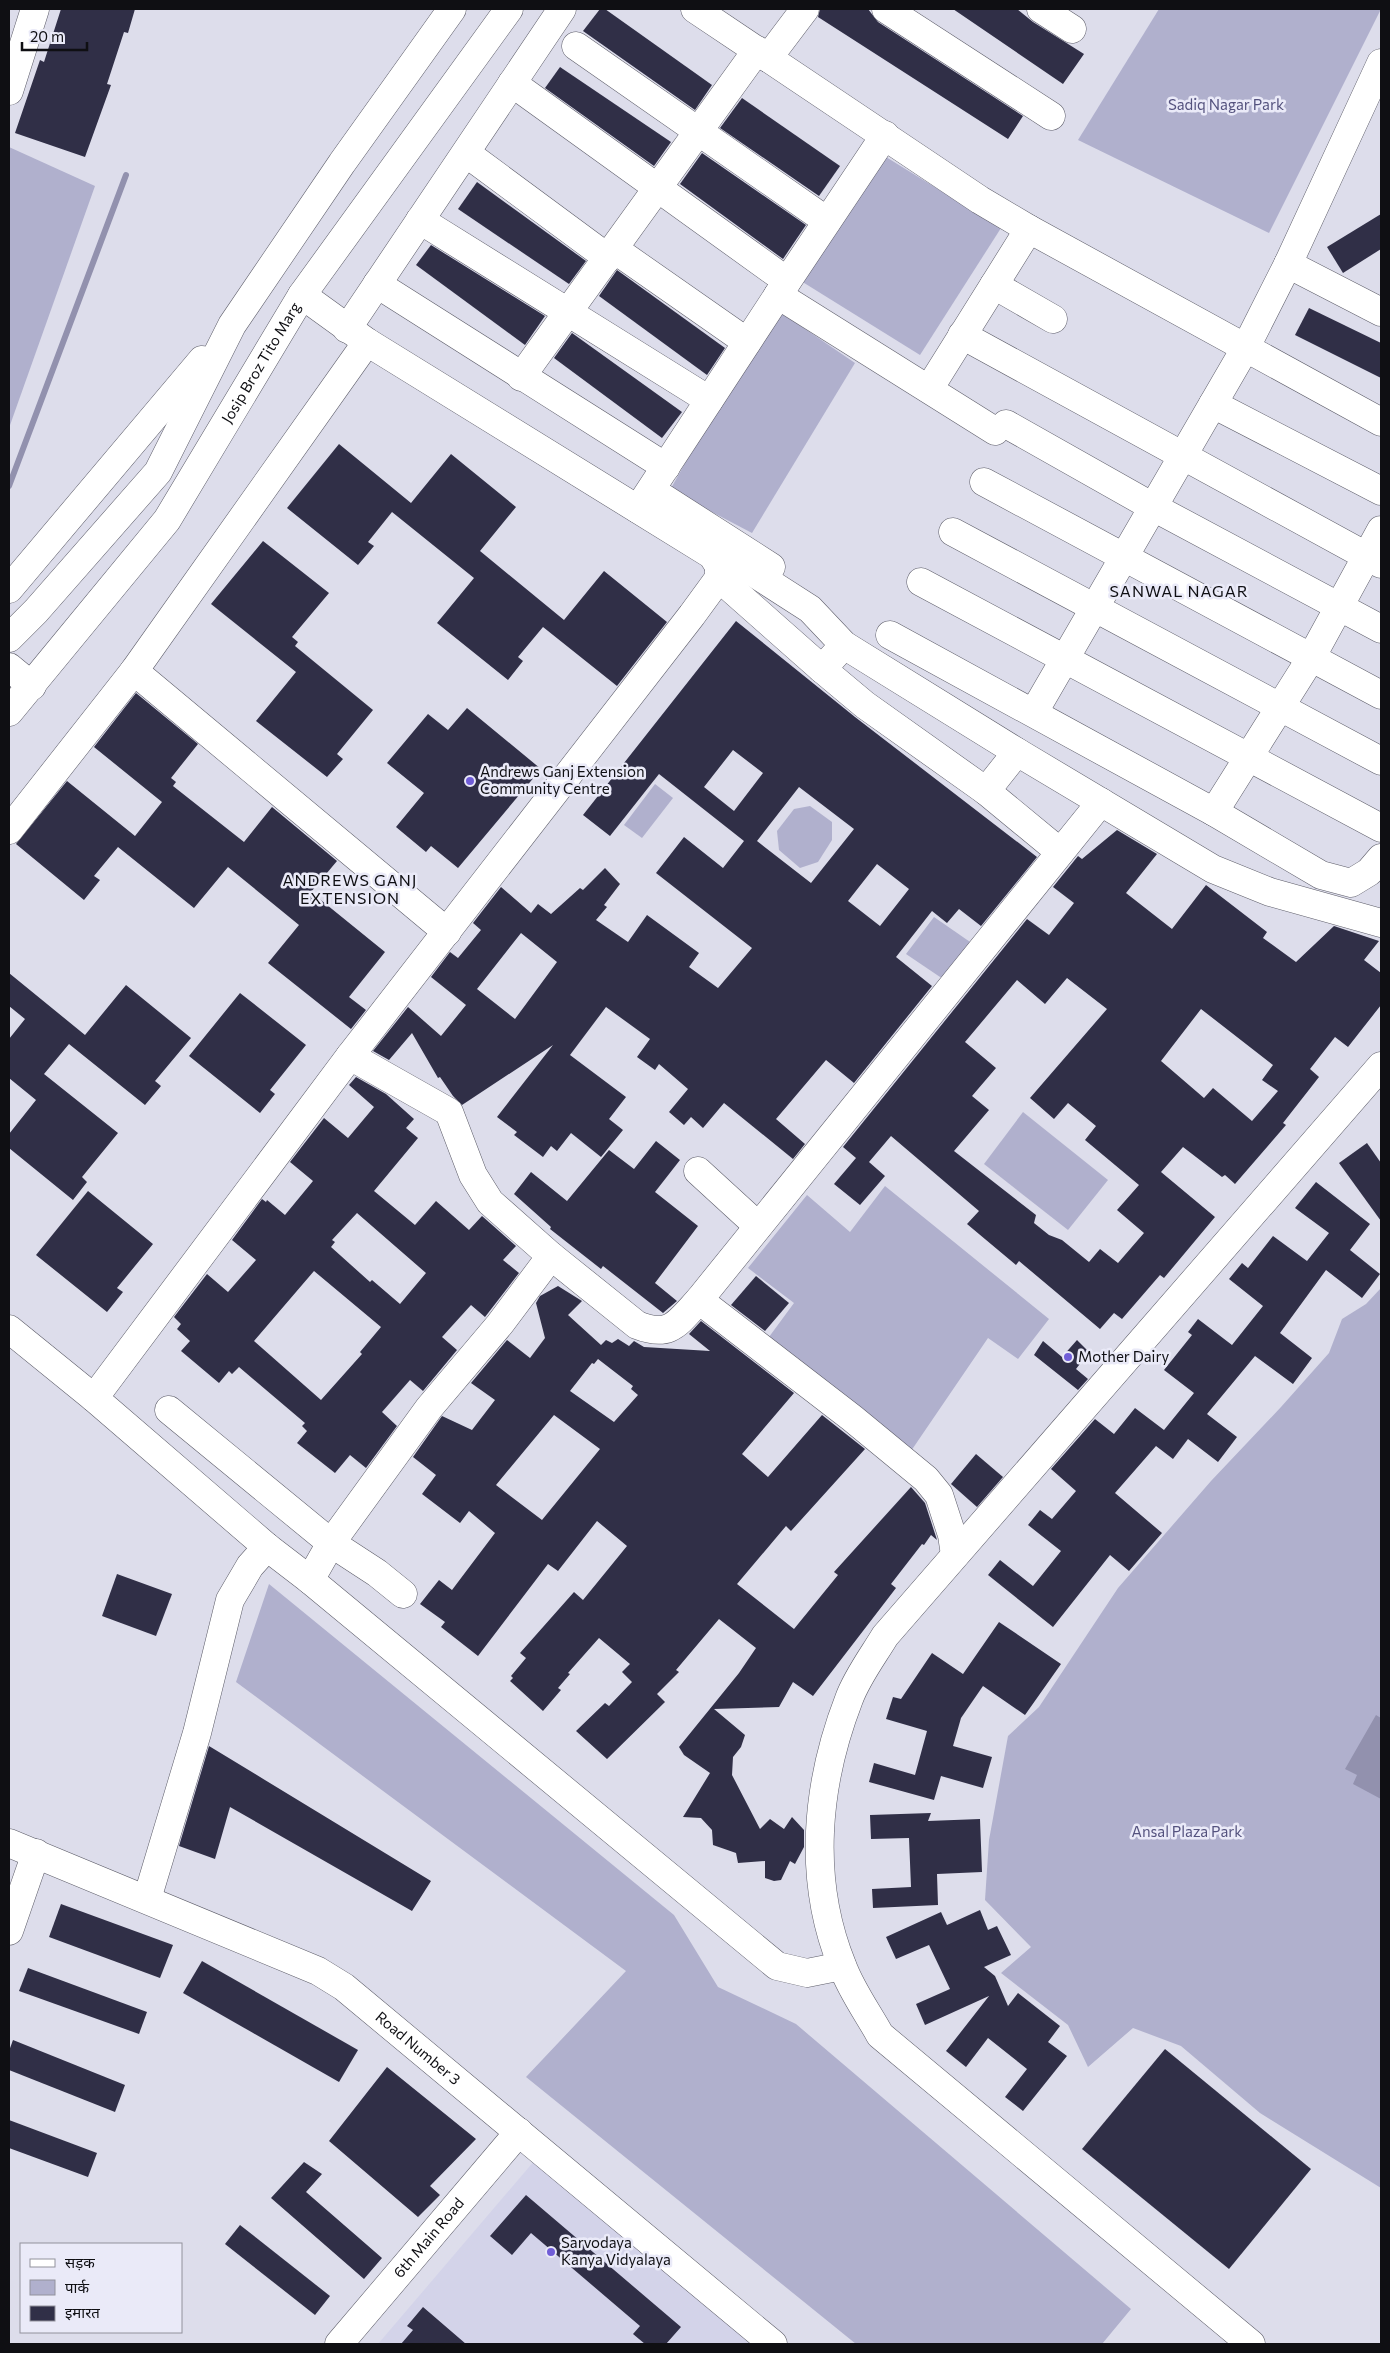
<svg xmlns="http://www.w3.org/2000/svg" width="1390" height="2353" viewBox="0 0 1390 2353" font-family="Commissioner,'Noto Sans Devanagari',sans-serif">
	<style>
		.built { fill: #d3d3e9 }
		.green { fill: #b0b0cd }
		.water { fill: #9291ae }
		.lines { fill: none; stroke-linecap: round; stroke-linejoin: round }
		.stream { stroke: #9291ae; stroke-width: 6 }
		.building { fill: #302f47; fill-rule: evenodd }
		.minor-casing { stroke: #5d5d69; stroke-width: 29 }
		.major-casing { stroke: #5d5d69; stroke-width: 29 }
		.minor { stroke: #fff; stroke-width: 28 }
		.major { stroke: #fff; stroke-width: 28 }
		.poi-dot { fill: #705dd7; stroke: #eaeaf8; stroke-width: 2 }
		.labels { text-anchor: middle; stroke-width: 5; stroke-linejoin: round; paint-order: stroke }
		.park-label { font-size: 15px; fill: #54527e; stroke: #eaeaf8 }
		.street-label { font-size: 15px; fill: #0f0f13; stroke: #eaeaf8 }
		.poi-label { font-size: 15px; fill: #0f0f13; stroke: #eaeaf8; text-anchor: start }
		.neighbourhood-label { font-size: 16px; letter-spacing: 1px; fill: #0f0f13; stroke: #eaeaf8 }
	</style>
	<rect width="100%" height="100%" fill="#ddddeb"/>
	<polygon class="built" points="535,2160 754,2344 378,2344"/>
	<g class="green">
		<polygon points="1159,9 1381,9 1269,233 1078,140"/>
		<polygon points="9,147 95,186 9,428"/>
		<polygon points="886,157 1001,228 920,355 801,281"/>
		<polygon points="773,307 855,363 752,533 670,490"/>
		<polygon points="655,784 673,798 642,838 624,825"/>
		<polygon points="810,806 832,822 832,840 818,862 800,868 779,850 777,831 794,809"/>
		<polygon points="934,917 973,944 943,979 906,954"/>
		<polygon points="1023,1112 1108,1180 1068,1230 984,1164"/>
		<polygon points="885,1186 1049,1319 1018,1359 988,1338 911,1451 769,1337 794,1303 748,1268 807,1195 850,1232"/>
		<polygon points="1381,1288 1381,2188 1260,2113 1181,2046 1133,2028 1088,2067 1068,2025 1001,1973 1031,1947 985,1900 989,1840 1008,1736 1039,1707 1118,1588 1211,1481 1281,1407 1329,1353 1342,1319 1366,1304"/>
		<polygon points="269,1584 674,1915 718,1987 796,2024 1131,2309 1102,2344 856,2344 526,2077 626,1971 236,1682"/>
	</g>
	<polygon class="water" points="1376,1715 1381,1718 1381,1799 1353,1784 1357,1775 1345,1769"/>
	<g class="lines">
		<polyline class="stream" points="9,486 126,175"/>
	</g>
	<g class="building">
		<polygon points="61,9 135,9 128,33 124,32 107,84 111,85 85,157 15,133 40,60 44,62"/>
		<polygon points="600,9 605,9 712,85 695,110 583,31"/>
		<polygon points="820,9 868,9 878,22 1023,116 1008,139 818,17"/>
		<polygon points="953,9 1017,9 1033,22 1084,54 1063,84"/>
		<polygon points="560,67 671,142 654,166 545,88"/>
		<polygon points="742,98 840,166 819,196 720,128"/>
		<polygon points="702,153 806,225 783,259 680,184"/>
		<polygon points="477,182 586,261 569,284 458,209"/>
		<polygon points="1381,214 1381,249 1343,273 1327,247"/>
		<polygon points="431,245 545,316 525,345 416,265"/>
		<polygon points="617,270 725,348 707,375 599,296"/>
		<polygon points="1309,308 1381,343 1381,378 1295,335"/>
		<polygon points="572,333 682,412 662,438 554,358"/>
		<polygon points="339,444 411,503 451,454 516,507 480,551 564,620 604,571 667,622 617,686 543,627 518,657 523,661 508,680 437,623 474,578 392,512 368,542 374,546 358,565 287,508"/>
		<polygon points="263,541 329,593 292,637 298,642 295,646 373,710 337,754 343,759 327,777 256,721 296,672 211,604"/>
		<path d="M736 621 855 717 1037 857 981 926 959 909 947 923 932 911 896 957 932 986 854 1083 826 1060 776 1119 805 1144 793 1159 724 1103 703 1128 691 1117 684 1125 669 1112 688 1089 659 1064 655 1070 637 1057 650 1039 606 1007 570 1055 626 1097 609 1119 623 1130 601 1157 571 1133 557 1151 551 1146 543 1157 514 1135 517 1132 497 1117 553 1045 462 1105 453 1096 440 1077 438 1078 412 1033 389 1060 373 1051 408 1007 441 1036 466 1005 431 977 450 952 458 958 481 930 473 923 501 887 531 913 538 904 551 914 580 888 583 890 605 868 620 884 604 905 607 907 596 920 628 942 647 915 699 953 689 967 718 988 752 948 656 873 684 837 723 868 744 841 659 774 610 836 583 815ZM733 750 763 773 734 811 704 787ZM799 787 854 829 811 883 757 841ZM877 864 909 889 880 926 848 901ZM521 933 557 962 515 1019 477 989Z"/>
		<polygon points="136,693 198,744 171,778 176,782 173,786 244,842 272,807 337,861 311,892 385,952 349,997 366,1010 351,1029 268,963 299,925 228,867 194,908 118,847 94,876 100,880 84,900 16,844 67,781 135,836 162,802 94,747"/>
		<polygon points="467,708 541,769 458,868 431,846 426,852 396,827 424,793 387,763 428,714 448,730"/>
		<path d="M1117 830 1157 854 1126 893 1172 929 1206 885 1267 932 1263 938 1296 962 1334 926 1379 941 1364 960 1381 973V1005L1348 1047 1335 1037 1310 1069 1319 1077 1283 1123 1286 1125 1235 1184 1225 1175 1222 1177 1183 1147 1161 1172 1215 1217 1164 1278 1160 1275 1122 1319 1114 1313 1100 1329 1019 1261 1016 1265 967 1224 979 1211 891 1136 869 1162 885 1176 860 1205 834 1184 856 1158 843 1147 1027 919 1049 935 1074 903 1053 887 1078 856 1082 859ZM1067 978 1107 1009 1030 1098 1054 1119 1068 1103 1096 1126 1085 1140 1139 1185 1117 1210 1144 1233 1118 1263 1100 1249 1089 1262 1062 1240 1049 1235 1034 1223 1036 1215 954 1151 989 1110 972 1096 996 1068 965 1042 1017 980 1045 1004ZM1201 1009 1273 1065 1262 1080 1278 1091 1252 1121 1213 1088 1204 1098 1161 1061Z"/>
		<polygon points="9,973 85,1035 126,985 191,1038 155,1081 161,1086 145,1105 69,1044 44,1074 118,1133 82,1177 87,1182 73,1200 9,1148 9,1134 36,1100 9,1078 9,1039 25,1019 9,1006"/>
		<polygon points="240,993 306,1045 270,1090 275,1094 260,1113 189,1056"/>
		<path d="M356 1077 386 1094 414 1119 406 1128 418 1138 374 1191 415 1225 436 1201 469 1230 482 1216 516 1246 503 1260 519 1273 485 1317 471 1305 442 1337 457 1350 423 1391 410 1380 382 1412 397 1426 366 1468 350 1455 335 1473 297 1443 307 1431 302 1426 305 1423 239 1367 232 1374 229 1371 219 1383 181 1351 190 1341 177 1329 181 1324 174 1317 207 1274 228 1292 256 1260 232 1240 262 1199 266 1202 267 1200 285 1215 313 1181 290 1162 324 1118 348 1138 374 1107 349 1085ZM357 1213 426 1273 400 1304 372 1280 370 1282 331 1247 335 1242 332 1240ZM314 1271 381 1327 360 1352 362 1354 321 1400 254 1341Z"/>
		<polygon points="656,1141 680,1160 655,1192 698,1226 655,1283 677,1301 663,1313 603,1266 601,1269 550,1229 551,1227 514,1194 531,1172 567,1201 609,1150 634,1169"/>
		<polygon points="1367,1143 1381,1163 1381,1221 1339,1163"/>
		<polygon points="1316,1182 1370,1224 1350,1250 1380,1274 1362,1298 1326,1270 1280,1333 1312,1358 1293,1384 1255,1356 1207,1414 1237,1437 1218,1462 1188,1439 1173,1459 1156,1446 1115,1493 1162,1533 1129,1571 1110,1555 1053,1627 988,1575 1000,1560 1033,1586 1061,1551 1028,1525 1040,1510 1052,1519 1076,1491 1051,1469 1095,1419 1114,1434 1135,1408 1164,1430 1194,1393 1164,1370 1192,1335 1188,1332 1198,1319 1232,1345 1263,1306 1229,1279 1242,1263 1248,1268 1273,1236 1307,1261 1329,1233 1295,1208"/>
		<polygon points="88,1191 153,1244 117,1288 123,1292 107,1312 36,1255"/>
		<polygon points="756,1276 789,1303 765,1331 731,1305"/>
		<path d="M558 1286 582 1301 568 1315 601 1345 606 1340 612 1343 618 1339 629 1346 634 1341 644 1347 710 1351 689 1334 701 1321 794 1393 742 1454 768 1477 822 1415 865 1449 791 1531 786 1526 737 1584 794 1629 838 1575 834 1572 911 1487 925 1503 937 1540 931 1535 924 1545 922 1544 891 1584 896 1588 813 1696 793 1682 779 1707 714 1709 745 1735 741 1747 733 1757 732 1775 760 1829 770 1819 784 1829 792 1817 804 1830V1847L795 1864 790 1861 781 1880 774 1881 765 1878V1861L738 1863 736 1853 713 1845 712 1830 701 1818 683 1817 710 1773 684 1755 679 1747 739 1673 756 1648 719 1619 676 1670 679 1672 657 1694 665 1702 607 1759 576 1731 605 1703 609 1706 632 1682 622 1672 630 1664 599 1638 568 1673 570 1674 558 1688 561 1690 543 1711 510 1681 513 1678 511 1676 526 1658 520 1653 574 1592 583 1600 627 1546 597 1521 558 1571 548 1564 478 1656 441 1627 445 1622 420 1604 439 1580 452 1590 495 1533 469 1511 460 1523 422 1494 436 1475 413 1457 442 1416 472 1430 495 1400 471 1383 507 1340 530 1358 545 1338 536 1303 540 1296ZM598 1359 633 1386 631 1389 638 1395 614 1422 570 1391 592 1363 594 1364ZM554 1415 600 1449 542 1520 496 1485Z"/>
		<polygon points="1077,1340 1089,1352 1076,1369 1088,1379 1078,1390 1034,1355 1043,1341 1062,1357"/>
		<polygon points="976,1454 1003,1477 977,1507 951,1484"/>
		<polygon points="117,1574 172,1594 156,1636 102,1616"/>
		<polygon points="999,1622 1061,1664 1025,1715 983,1686 961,1718 953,1746 992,1757 983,1788 941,1776 934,1800 869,1782 874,1763 915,1775 927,1731 886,1719 893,1697 901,1699 932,1653 963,1674"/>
		<polygon points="209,1746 431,1881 412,1911 230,1807 215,1859 179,1846"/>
		<polygon points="931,1813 928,1821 980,1819 982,1872 937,1874 938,1905 873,1908 872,1889 911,1887 909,1838 871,1839 870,1815"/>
		<polygon points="61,1904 173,1945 160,1978 49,1937"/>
		<polygon points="980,1910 988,1930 997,1926 1011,1955 984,1967 995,1976 1008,2006 1018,1993 1060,2026 1048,2042 1067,2056 1023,2111 1005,2097 1027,2069 988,2038 966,2067 946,2051 989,1996 925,2025 916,2004 950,1989 929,1945 896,1959 886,1937 941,1912 947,1925"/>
		<polygon points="202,1961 358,2050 339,2082 183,1993"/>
		<polygon points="28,1968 147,2012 139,2034 19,1991"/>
		<polygon points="13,2040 125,2085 115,2112 9,2070 9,2051"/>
		<polygon points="1165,2049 1311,2169 1229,2269 1082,2149"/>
		<polygon points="387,2067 476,2139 430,2186 440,2195 418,2217 329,2141"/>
		<polygon points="9,2120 97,2153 88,2177 9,2148"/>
		<polygon points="304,2162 322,2174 306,2192 382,2258 364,2279 271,2198"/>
		<polygon points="526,2195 681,2327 666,2344 645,2344 633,2334 640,2326 531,2233 512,2255 490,2236"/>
		<polygon points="240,2225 330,2296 315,2315 225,2244"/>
		<polygon points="423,2307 466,2344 401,2344 413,2330 407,2326"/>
	</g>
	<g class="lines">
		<g class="minor-casing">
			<g id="minor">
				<polyline points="695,9 980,200 1029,229 1381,422"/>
				<polyline points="886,9 1051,116"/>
				<polyline points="1041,9 1072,29"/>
				<polyline points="576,46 827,221"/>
				<polyline points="768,58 805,9"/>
				<polyline points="512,83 787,281"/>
				<polyline points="9,91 35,9"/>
				<polyline points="466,153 608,258"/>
				<polyline points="420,220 709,400"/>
				<polyline points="614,249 747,342"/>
				<polyline points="1288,264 1381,312"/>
				<polyline points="377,284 666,467"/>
				<polyline points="994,285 1053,319"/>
				<polyline points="302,295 367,342 712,555 719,566"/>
				<polyline points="778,295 995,431"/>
				<polyline points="347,329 562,9"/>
				<polyline points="962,335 1381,564"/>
				<polyline points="521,377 757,50"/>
				<polyline points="929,389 1029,229"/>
				<polyline points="1213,404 1381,491"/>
				<polyline points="1006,424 1153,507 1381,629"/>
				<polyline points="984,482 1381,695"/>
				<polyline points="651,490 771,567"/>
				<polyline points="638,509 778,295 885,135"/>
				<polyline points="953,532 1381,761"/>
				<polyline points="719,578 822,669"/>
				<polyline points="921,582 1381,828"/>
				<polyline points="890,635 1214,812 1321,875 1351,883 1369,872 1381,858"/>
				<polyline points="844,645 822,669 865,705 986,791 1017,752"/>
				<polyline points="134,671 447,932"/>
				<polyline points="1034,712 1246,347 1288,264 1381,63"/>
				<polyline points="986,791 1060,852"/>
				<polyline points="1214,812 1311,658 1381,530"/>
				<polyline points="9,830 134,671 367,342"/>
				<path d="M350 1056 449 1112 473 1175 490 1202 551 1256 637 1325C670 1338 677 1324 699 1300L1101 802"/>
				<polyline points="698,1171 758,1226"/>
				<polyline points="699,1300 852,1418 926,1479 939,1495 952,1535 955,1555"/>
				<polyline points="9,1329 94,1398"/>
				<polyline points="169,1410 331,1543 310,1580"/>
				<polyline points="403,1594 377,1573 331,1543 429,1408 500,1324 551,1256"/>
				<path id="s1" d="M9 1843 318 1971 344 1987 773 2344"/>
				<polyline points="147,1899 197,1733 230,1600 250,1566 267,1547"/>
				<polyline points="9,1931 36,1853"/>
				<polyline points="842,1966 807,1973 777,1966 310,1580 267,1547 94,1398 350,1056 692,615 719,578 719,566 742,567 754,573 810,609 844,645 1017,752 1213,869 1270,892 1381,923"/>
				<path id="s2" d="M339 2344 519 2132"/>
				<path d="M1251 2344 880 2035C868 2013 851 1990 842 1965 807 1879 816 1784 849 1699 857 1677 873 1656 885 1636L1381 1066"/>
			</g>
		</g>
		<g class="major-casing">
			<g id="major">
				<polyline points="9,589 202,360"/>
				<polyline points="9,638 36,611 158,472 232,325 342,163 452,9"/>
				<polyline points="9,667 32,686"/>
				<path id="s3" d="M9 712 167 520 302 295 509 9"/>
			</g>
		</g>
		<use href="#minor" class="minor"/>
		<use href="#major" class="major"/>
	</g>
	<g class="poi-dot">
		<circle cx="470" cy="781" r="5"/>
		<circle cx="1068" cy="1357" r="5"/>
		<circle cx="551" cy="2252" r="5"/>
	</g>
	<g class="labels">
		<g class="park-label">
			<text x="1226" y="110">Sadiq Nagar Park</text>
			<text x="1187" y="1837">Ansal Plaza Park</text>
		</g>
		<g class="street-label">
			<text dy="5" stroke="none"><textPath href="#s3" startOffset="432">Josip Broz Tito Marg</textPath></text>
			<text dy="5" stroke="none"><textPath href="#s1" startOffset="461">Road Number 3</textPath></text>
			<text dy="5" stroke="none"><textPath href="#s2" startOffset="139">6th Main Road</textPath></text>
		</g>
		<g class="poi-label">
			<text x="480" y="777">Andrews Ganj Extension<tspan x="480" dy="17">Community Centre</tspan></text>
			<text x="1078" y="1362">Mother Dairy</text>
			<text x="561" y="2248">Sarvodaya<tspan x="561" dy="17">Kanya Vidyalaya</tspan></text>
		</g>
		<g class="neighbourhood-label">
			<text x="1179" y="597">SANWAL NAGAR</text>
			<text x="350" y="886">ANDREWS GANJ<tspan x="350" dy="18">EXTENSION</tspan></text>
		</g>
	</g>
	<rect width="1390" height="2353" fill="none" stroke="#0f0f13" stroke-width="20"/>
	<rect x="20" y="2243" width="162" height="90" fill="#eaeaf8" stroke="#92929c"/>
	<rect x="30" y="2259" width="25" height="8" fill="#ffffff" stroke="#92929c"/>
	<text x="65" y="2268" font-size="15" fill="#0f0f13">सड़क</text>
	<rect x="30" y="2280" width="25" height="15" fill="#b0b0cd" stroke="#92929c"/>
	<text x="65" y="2293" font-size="15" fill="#0f0f13">पार्क</text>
	<rect x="30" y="2306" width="25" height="15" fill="#302f47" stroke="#92929c"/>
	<text x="65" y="2318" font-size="15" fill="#0f0f13">इमारत</text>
	<path d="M22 42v8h65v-8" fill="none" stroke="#0f0f13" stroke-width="2.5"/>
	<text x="30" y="42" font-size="15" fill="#0f0f13" stroke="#eaeaf8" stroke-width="4" paint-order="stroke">20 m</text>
</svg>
